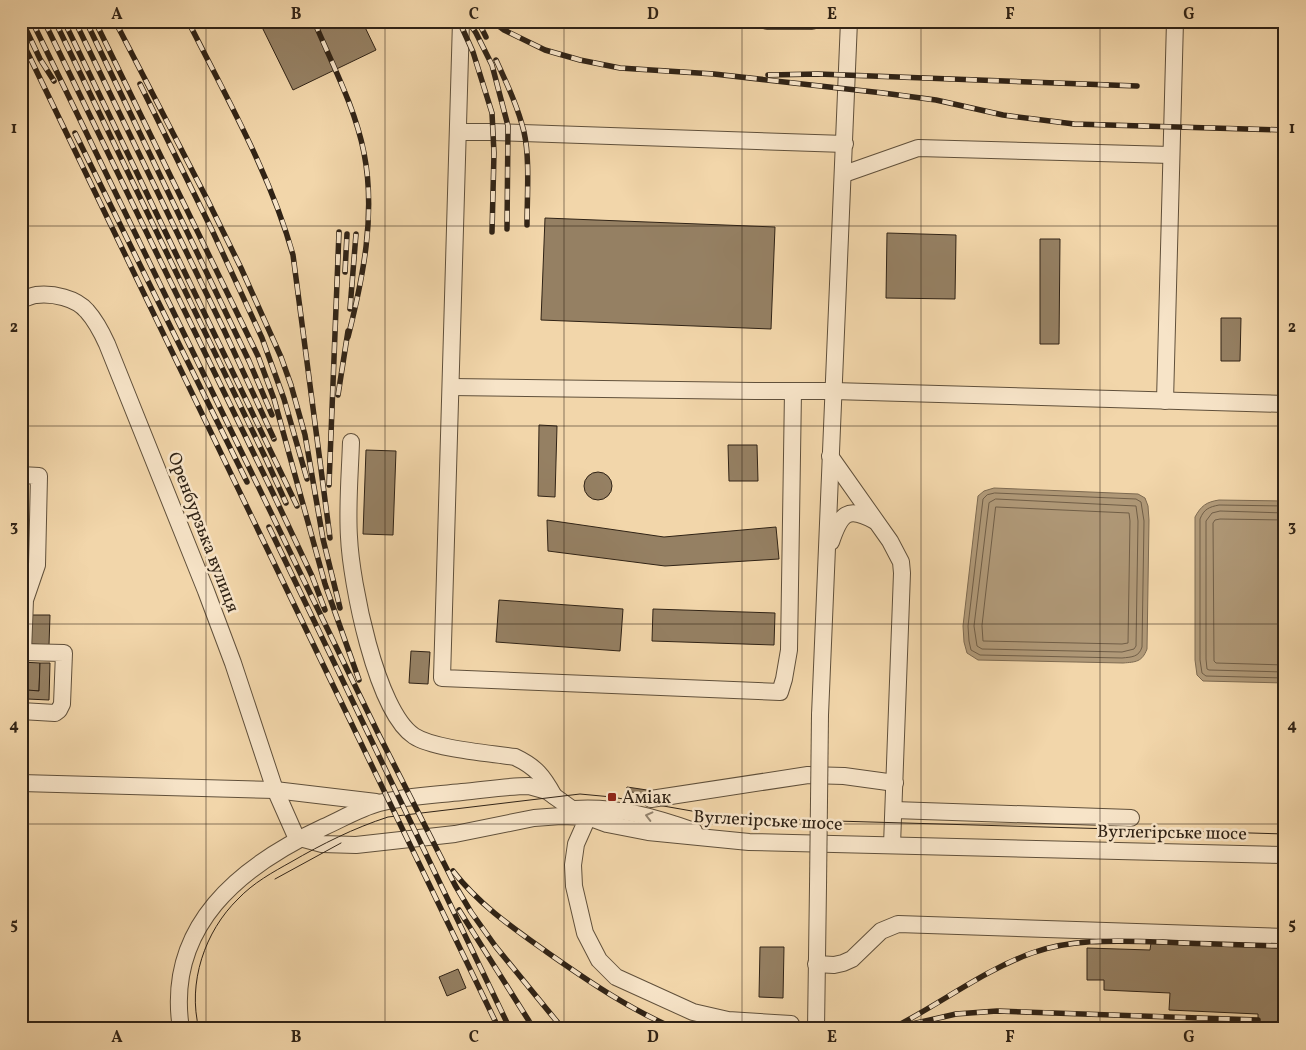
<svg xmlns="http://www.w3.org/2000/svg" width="1306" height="1050" viewBox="0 0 1306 1050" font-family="Vollkorn,serif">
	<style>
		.water { fill: #b09978; stroke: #7d6a51 }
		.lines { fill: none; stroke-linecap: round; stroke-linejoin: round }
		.shore { stroke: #705e47; stroke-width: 1 }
		.building { fill: #958063; stroke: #302316 }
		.minor-casing { stroke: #60503b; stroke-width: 18 }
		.minor { stroke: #f7e4c8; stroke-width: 16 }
		.tram { stroke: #302316; stroke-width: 1 }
		.rail-casing { stroke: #302316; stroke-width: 5.5 }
		.rail { stroke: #f7e4c8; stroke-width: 4; stroke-dasharray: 11; stroke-linecap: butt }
		.minor-bridge-casing { stroke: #60503b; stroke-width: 18; stroke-linecap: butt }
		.minor-bridge { stroke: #f7e4c8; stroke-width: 16 }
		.oneway { stroke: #94846f }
		.grid { fill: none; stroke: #302316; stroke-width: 1; stroke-opacity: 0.55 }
		.poi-dot { fill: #8f2418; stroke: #f7e4c8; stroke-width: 2 }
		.labels { text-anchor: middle; stroke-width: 5; stroke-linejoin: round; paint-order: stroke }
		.street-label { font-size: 18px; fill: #302316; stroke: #f7e4c8 }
		.poi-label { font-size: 18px; fill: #302316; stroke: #f7e4c8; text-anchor: start }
		.neatline { fill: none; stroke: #302316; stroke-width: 2 }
		.grid-label { font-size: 16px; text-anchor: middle; font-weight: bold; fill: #302316 }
	</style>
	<rect width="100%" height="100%" fill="#f2d6aa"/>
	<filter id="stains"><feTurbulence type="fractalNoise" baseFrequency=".004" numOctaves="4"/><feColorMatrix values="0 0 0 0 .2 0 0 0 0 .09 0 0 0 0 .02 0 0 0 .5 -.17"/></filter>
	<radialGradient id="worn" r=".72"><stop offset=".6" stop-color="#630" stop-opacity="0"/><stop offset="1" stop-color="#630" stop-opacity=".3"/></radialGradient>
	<g class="water">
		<path d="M994 488 1138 494 1145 498 1148 506 1149 520 1147 649C1142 662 1136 662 1123 663L978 660 967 653 964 642 963 626 978 496 984 491Z"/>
		<path d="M1219 500 1285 501V683L1203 681 1197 675 1195 660V517C1201 506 1206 502 1219 500Z"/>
	</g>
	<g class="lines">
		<g class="shore">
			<path d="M995 493 1136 499 1141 502 1144 521 1142 647C1139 657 1132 657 1122 658L980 655 971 650 969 641 968 626 983 499 987 495Z"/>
			<polygon points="996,499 1136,506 1138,521 1136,646 1134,649 1122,652 982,649 977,646 974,626 989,503"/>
			<path d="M1285 506 1219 505C1209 507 1204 509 1200 519V660L1202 673 1206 676 1285 678"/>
			<polygon points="996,507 1129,513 1130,521 1128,643 1122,644 983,641 982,626"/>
			<polyline points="1285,513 1220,511 1212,513 1206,521 1206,659 1207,669 1209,670 1285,672"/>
			<polyline points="1285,520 1220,519 1215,520 1213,523 1214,661 1216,663 1285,665"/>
		</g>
	</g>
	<g class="building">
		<polygon points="259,21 362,21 376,50 293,90"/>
		<polygon points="545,218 775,227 771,329 541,320"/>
		<polygon points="887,233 956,235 955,299 886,298"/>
		<polygon points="1040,239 1060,239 1059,344 1040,344"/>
		<polygon points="1221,318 1241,318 1240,361 1221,361"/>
		<polygon points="539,425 557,426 555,497 538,496"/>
		<polygon points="728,445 757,445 758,481 729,481"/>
		<polygon points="366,450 396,451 393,535 363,534"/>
		<circle cx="598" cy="486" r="14"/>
		<polygon points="547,520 664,537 776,527 779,559 665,566 548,551"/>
		<polygon points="499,600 623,609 620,651 496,642"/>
		<polygon points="653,609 775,613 774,645 652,641"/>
		<polygon points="30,615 50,615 49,645 30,644"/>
		<polygon points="411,651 430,652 428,684 409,683"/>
		<polygon points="21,662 40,663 39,691 21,690"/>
		<polygon points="40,663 50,663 49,700 27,699 28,690 39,691"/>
		<polygon points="627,787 647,790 647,795 626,791"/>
		<polygon points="1151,943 1285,948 1285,1023 1258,1022 1258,1014 1169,1010 1170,993 1104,990 1104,980 1087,980 1087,948 1150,950"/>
		<polygon points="760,947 784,947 783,998 759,997"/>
		<polygon points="458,969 466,988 447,996 439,977"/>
	</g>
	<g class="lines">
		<g class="minor-casing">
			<g id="minor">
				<polyline points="461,21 442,678 780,692 784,679 789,650 793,391"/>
				<polyline points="767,21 812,21"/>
				<polyline points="458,132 492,132 845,144"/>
				<polyline points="844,174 918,148 1171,155"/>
				<path d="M21 300C26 298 31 296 36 295 53 293 76 298 87 311 96 321 102 333 107 344L206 591 233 663 274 787 297 839"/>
				<polyline points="451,387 755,391 833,391 1285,404"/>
				<polyline points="1165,401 1175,21"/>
				<path d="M351 442C350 473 347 506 349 537 351 582 376 711 414 736 434 749 489 753 515 757 536 767 543 776 554 796"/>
				<polyline points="830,456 890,541 901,562 902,573 892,845"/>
				<polyline points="21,475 39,476 37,565 25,600 23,652"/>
				<path d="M831 542C841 513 847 506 875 521"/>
				<polyline points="21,652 64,653 62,704 59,710 55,713 21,711"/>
				<polyline points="820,715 849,21"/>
				<polyline points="21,783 275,790 376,802"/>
				<polyline points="651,799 808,775 844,776 895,783"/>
				<path d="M574 809C616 806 654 817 694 831"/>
				<polyline points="894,810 1131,818"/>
				<polyline points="300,838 322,844 356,845 455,834 534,818 561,816 588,817 576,844 573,865 574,886 585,933 599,960 616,977 693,1012 728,1020 791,1024"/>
				<polyline points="816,964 834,965 843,963 852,959 881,931 898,924 1285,937"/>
				<path d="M181 1029C165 926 240 866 324 827 342 819 360 808 379 803 406 796 434 795 462 792 484 790 507 786 529 786L547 791 572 809 588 817 607 824 648 832 749 842 1285 855"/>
				<polyline points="816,1029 818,886"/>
			</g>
		</g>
		<use href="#minor" class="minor"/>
		<g class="tram">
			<polyline points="275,879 341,843"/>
			<path d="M199 1029C187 983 205 931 238 899 253 883 273 872 291 862 322 844 354 828 388 817L580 794 612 797 709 814 767 819 1285 834"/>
		</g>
		<g class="rail-casing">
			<g id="rail">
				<polyline points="22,21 40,59 54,81"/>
				<polyline points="32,21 379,735 455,885 471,912 496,947 563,1029"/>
				<polyline points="44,21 271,489 312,576 325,610"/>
				<polyline points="55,21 266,459 286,503"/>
				<polyline points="64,21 297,506"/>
				<polyline points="75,21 224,330 274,439"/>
				<polyline points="86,21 249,361 272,415"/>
				<polyline points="95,21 258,356 274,399 325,584 359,680"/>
				<polyline points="115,21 208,201 241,268 281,357 291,385 305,435 323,539 340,608"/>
				<path d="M188 21C226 97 270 173 293 255L330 538"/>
				<path d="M314 21C332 64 355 107 364 153 376 214 363 278 348 337"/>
				<polyline points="459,21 473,52 492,113 494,153 492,232"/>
				<polyline points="468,21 476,33 492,65 508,126 507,229"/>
				<polyline points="478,21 486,37"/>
				<polyline points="492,21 504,30 545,50 580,60 620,68 714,74 883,93 936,100 1003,115 1074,124 1285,130"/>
				<polyline points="21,39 499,1029"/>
				<path d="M496 60C507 84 518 107 524 132 530 158 527 197 527 225"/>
				<polyline points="768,75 818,74 1137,86"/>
				<polyline points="140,84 212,230 262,338 284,399 307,479"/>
				<polyline points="75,133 247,482"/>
				<polyline points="345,272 347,234"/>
				<polyline points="350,309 356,234"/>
				<polyline points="338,395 348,331"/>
				<polyline points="329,485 339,232"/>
				<polyline points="269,527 510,1029"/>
				<path d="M453 871C480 906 516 930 551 955 591 983 631 1010 676 1029"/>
				<polyline points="459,910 534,1029"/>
				<polyline points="912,1024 956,1014 997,1011 1258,1020"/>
				<path d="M891 1029C939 1005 982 971 1032 953 1074 938 1119 941 1163 942 1204 944 1244 945 1285 946"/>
			</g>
		</g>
		<use href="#rail" class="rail"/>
		<g class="minor-bridge-casing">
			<polyline id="minor-bridge" points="818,886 820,715"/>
		</g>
		<use href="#minor-bridge" class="minor-bridge"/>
	</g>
	<defs><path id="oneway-chevron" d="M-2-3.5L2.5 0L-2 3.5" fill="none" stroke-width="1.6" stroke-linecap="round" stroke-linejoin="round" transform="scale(1.25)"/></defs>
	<use class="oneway" href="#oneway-chevron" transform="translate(649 816) rotate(-166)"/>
	<path class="grid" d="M206 21V1029M385 21V1029M564 21V1029M742 21V1029M921 21V1029M1100 21V1029M21 226H1285M21 426H1285M21 624H1285M21 824H1285"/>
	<rect class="poi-dot" x="607" y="792" width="10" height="10" rx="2.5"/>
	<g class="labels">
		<g class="street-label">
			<text transform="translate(204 532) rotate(69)" y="6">Оренбурзька вулиця</text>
			<text transform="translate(768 820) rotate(3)" y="6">Вуглегірське шосе</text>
			<text transform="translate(1172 832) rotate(1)" y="6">Вуглегірське шосе</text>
		</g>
		<g class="poi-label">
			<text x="622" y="803">Аміак</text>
		</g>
	</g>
	<rect width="1306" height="1050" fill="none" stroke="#f2d6aa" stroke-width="55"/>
	<rect x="28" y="28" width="1250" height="994" class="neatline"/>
	<g class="grid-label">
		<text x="117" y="19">A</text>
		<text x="296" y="19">B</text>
		<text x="474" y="19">C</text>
		<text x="653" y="19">D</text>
		<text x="832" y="19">E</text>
		<text x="1010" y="19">F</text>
		<text x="1189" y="19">G</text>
		<text x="14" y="133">1</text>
		<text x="1292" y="133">1</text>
		<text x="14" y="332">2</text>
		<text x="1292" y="332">2</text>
		<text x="14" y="531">3</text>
		<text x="1292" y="531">3</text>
		<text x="14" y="730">4</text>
		<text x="1292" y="730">4</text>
		<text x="14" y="929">5</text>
		<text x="1292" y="929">5</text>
		<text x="117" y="1042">A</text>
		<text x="296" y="1042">B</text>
		<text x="474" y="1042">C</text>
		<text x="653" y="1042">D</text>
		<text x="832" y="1042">E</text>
		<text x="1010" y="1042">F</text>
		<text x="1189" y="1042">G</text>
	</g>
	<rect width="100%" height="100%" filter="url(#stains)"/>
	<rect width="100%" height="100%" fill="url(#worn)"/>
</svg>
